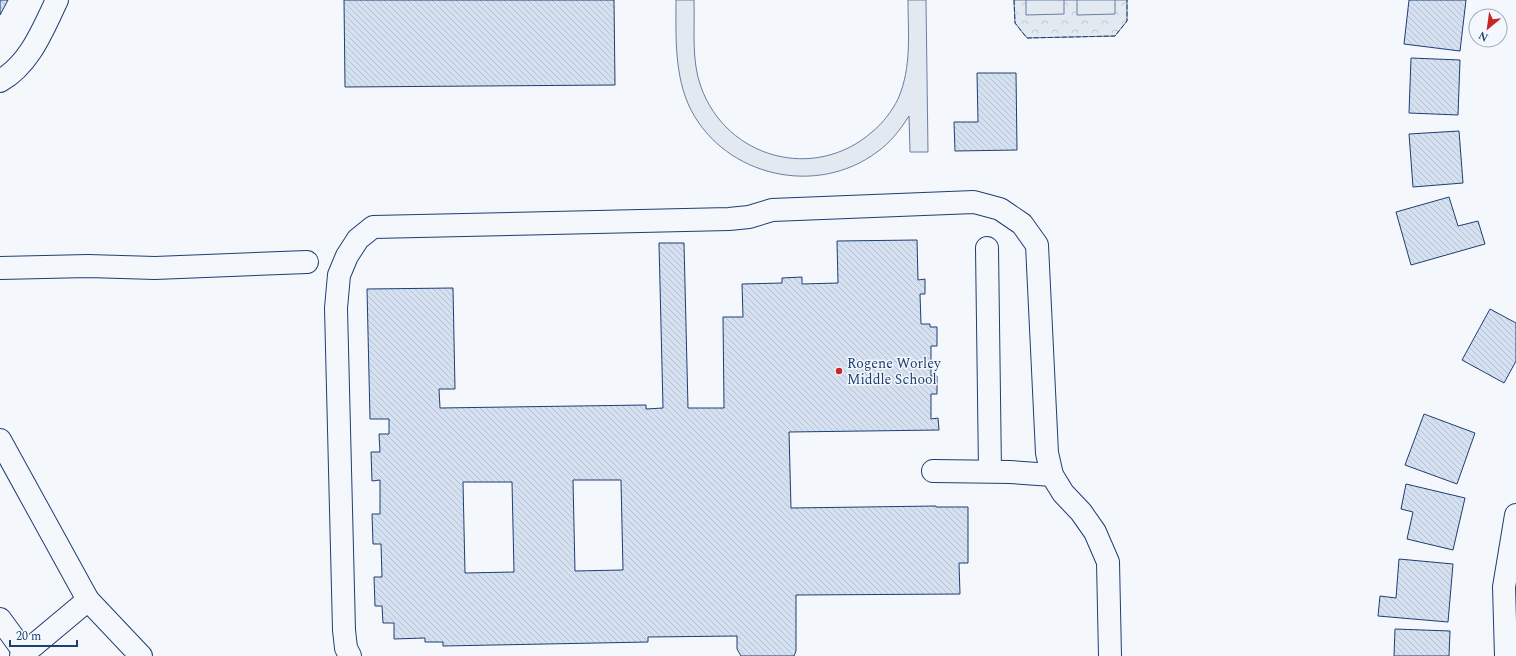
<svg xmlns="http://www.w3.org/2000/svg" width="1516" height="656" viewBox="0 0 1516 656" font-family="Spectral,serif">
	<style>
		.park { fill: url(#park-crowns); stroke: #687fa3 }
		.pitch { fill: #e3e9f0; stroke: #687fa3 }
		.building { fill: url(#building-back-hatch); stroke: #1d3f73; fill-rule: evenodd }
		.lines { fill: none; stroke-linecap: round; stroke-linejoin: round }
		.minor-casing { stroke: #1d3f73; stroke-width: 24 }
		.minor { stroke: #f4f7fb; stroke-width: 22 }
		.fence { stroke: #1d3f73; stroke-width: 1; stroke-dasharray: 5 2; stroke-linecap: butt }
		.poi-dot { fill: #c62828; stroke: #f4f7fb; stroke-width: 1.5 }
		.labels { text-anchor: middle; stroke-width: 3; stroke-linejoin: round; paint-order: stroke }
		.poi-label { font-size: 14px; fill: #1d3f73; stroke: #f4f7fb; text-anchor: start }
	</style>
	<defs>
		<pattern id="park-crowns" width="20" height="18" patternUnits="userSpaceOnUse"><rect width="20" height="18" fill="#e3e9f0"/><path d="M2 6a3 3 0 1 1 6 0M12 15a3 3 0 1 1 6 0" fill="none" stroke="#c2c9d1"/></pattern>
		<pattern id="building-back-hatch" width="6" height="6" patternUnits="userSpaceOnUse"><rect width="6" height="6" fill="#d5e0f0"/><path d="M-1 5l2 2M0 0l6 6M5-1l2 2" fill="none" stroke="#b6c1d1"/></pattern>
	</defs>
	<rect width="100%" height="100%" fill="#f4f7fb"/>
	<polygon class="park" points="1014,0 1127,0 1127,21 1115,36 1027,38 1015,23"/>
	<g class="pitch">
		<path d="M676 0H694C695 28 691 60 701 87 727 159 815 182 872 132 883 123 892 111 898 99 912 67 908 33 908 0H926L928 152H910L909 116C900 130 890 143 877 152 817 197 726 177 691 110 674 76 676 37 676 0Z"/>
		<polygon points="1026,0 1064,0 1064,14 1026,15"/>
		<polygon points="1077,0 1115,0 1115,14 1077,15"/>
	</g>
	<g class="building">
		<polygon points="0,0 8,0 0,15"/>
		<polygon points="344,0 614,0 615,85 345,87"/>
		<polygon points="1409,0 1466,0 1460,51 1404,44"/>
		<polygon points="1411,58 1460,60 1458,115 1409,113"/>
		<polygon points="977,73 1016,73 1017,150 955,151 954,122 978,122"/>
		<polygon points="1459,131 1463,183 1413,187 1409,134"/>
		<polygon points="1449,197 1458,226 1478,221 1485,244 1411,265 1396,212"/>
		<path d="M917 240 918 280 925 279V294H920L921 324H930V327H937V346H931V376H937V394H931V419L938 418 939 430 789 432 791 508 936 506V507H968V563H959L960 594 796 595V651L794 656H741L737 649V636L648 637V642L443 646V642H425V638L394 639V623H383L382 606H375L374 577H382L381 544H373L372 514H380V480L372 481 371 452H380L379 434H389V419H370L367 289 453 288 455 389H439L440 408 646 405V409L663 408 659 243H684L688 408H724L723 317H743L742 284 782 283V278L802 277V284L838 283 837 241ZM573 480H621L623 570 575 571ZM463 482H512L514 572 465 573Z"/>
		<polygon points="1490,309 1516,323 1516,361 1504,383 1462,360"/>
		<polygon points="1424,414 1475,433 1457,484 1405,465"/>
		<polygon points="1406,484 1465,498 1453,550 1407,539 1413,512 1401,509"/>
		<polygon points="1399,559 1453,564 1448,622 1378,616 1380,596 1396,598"/>
		<polygon points="1395,629 1450,631 1449,656 1394,656"/>
	</g>
	<g class="lines">
		<g class="minor-casing">
			<g id="minor">
				<path d="M0 81C30 64 43 29 57 0"/>
				<polyline points="987,248 990,471"/>
				<polyline points="0,268 88,266 155,268 307,262"/>
				<polyline points="0,440 88,600 141,656"/>
				<polyline points="933,471 1010,472 1052,475"/>
				<polyline points="0,619 27,656"/>
				<polyline points="21,656 88,600"/>
				<polyline points="350,656 346,648 344,630 336,308 339,275 347,256 358,239 373,227 729,219 749,217 772,210 974,202 1000,209 1022,224 1037,245 1047,453 1052,475 1063,493 1081,512 1095,532 1108,562 1110,656"/>
				<polyline points="1506,656 1504,587 1516,515"/>
			</g>
		</g>
		<use href="#minor" class="minor"/>
		<polyline class="fence" points="1014,0 1015,23 1027,38 1115,36 1127,21 1127,0"/>
	</g>
	<circle class="poi-dot" cx="839" cy="371" r="4"/>
	<g class="labels">
		<g class="poi-label">
			<text x="847" y="368">Rogene Worley<tspan x="847" dy="16">Middle School</tspan></text>
		</g>
	</g>
	<g transform="translate(1488 28) rotate(209)"><circle r="19" fill="#f4f7fb" stroke="#9eadc5"/>
	<path d="M0-3L7 15L0 10L-7 15Z" fill="#c62828"/>
	<text y="-6" font-size="11" font-weight="bold" text-anchor="middle" fill="#1d3f73">N</text>
	</g>
	<path d="M10 640v6h67v-6" fill="none" stroke="#1d3f73" stroke-width="2"/>
	<text x="16" y="640" font-size="12" fill="#1d3f73" stroke="#f4f7fb" stroke-width="3" paint-order="stroke">20 m</text>
</svg>
